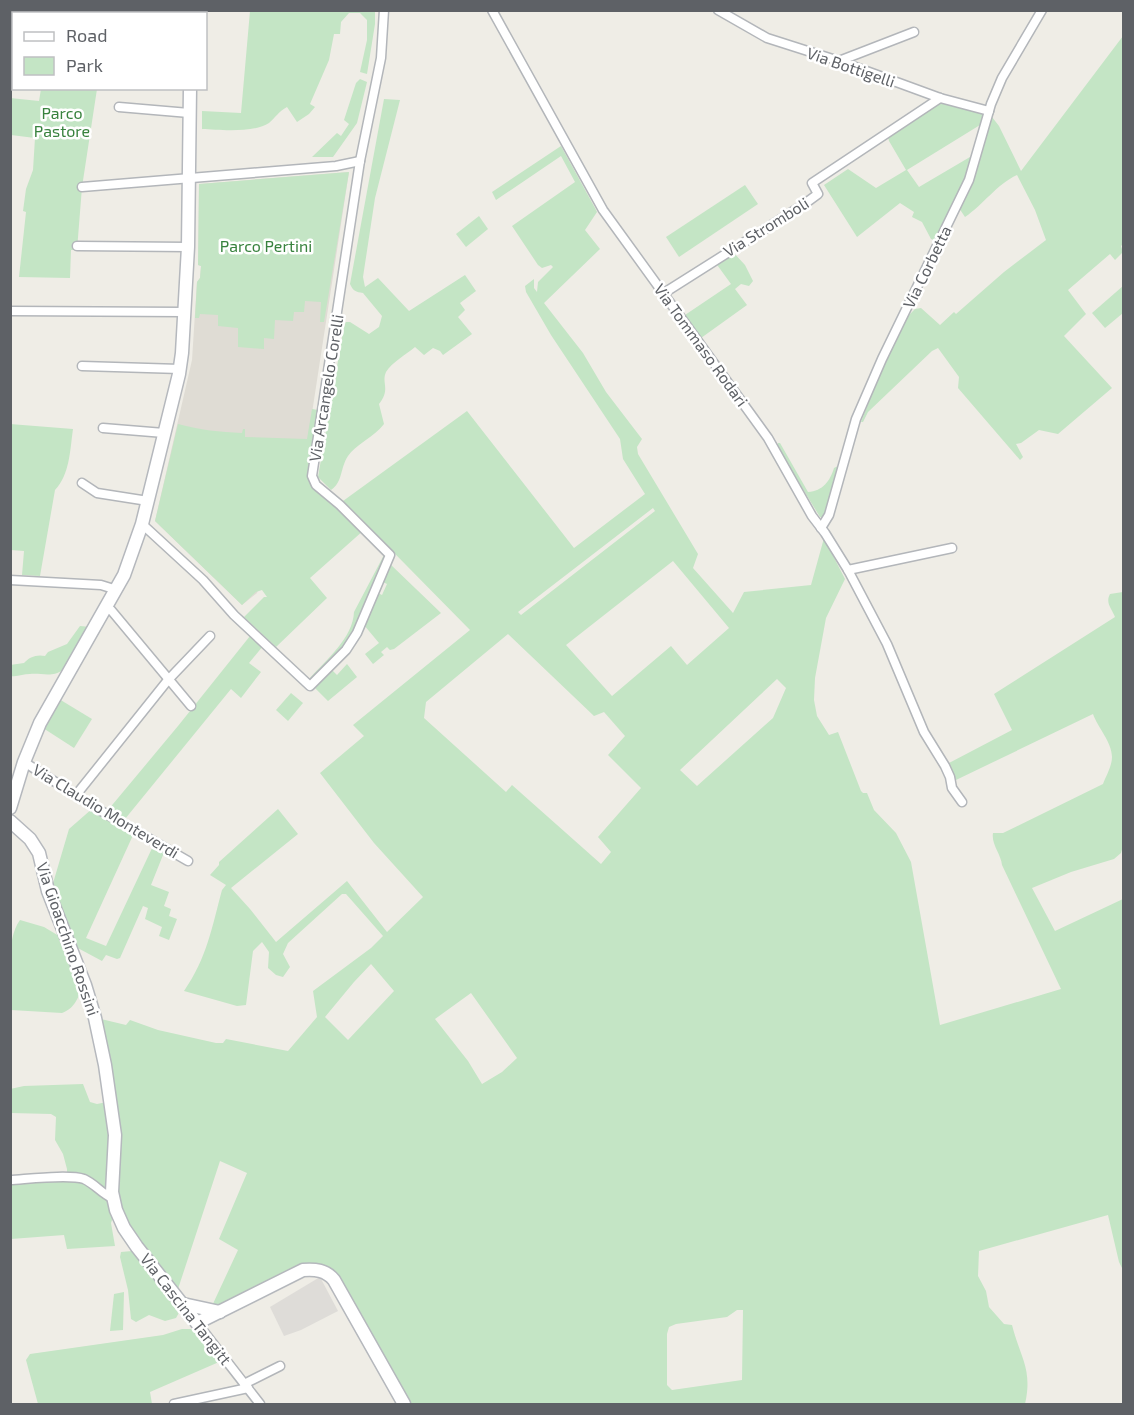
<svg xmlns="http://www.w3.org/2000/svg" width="1134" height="1415" viewBox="0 0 1134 1415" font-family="'Exo 2',sans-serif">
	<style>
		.industrial { fill: #dedcd8 }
		.education { fill: #dfdcd4 }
		.green { fill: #c4e5c5; fill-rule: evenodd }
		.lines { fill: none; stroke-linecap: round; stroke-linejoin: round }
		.street-casing { stroke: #b3b6ba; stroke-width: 11 }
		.secondary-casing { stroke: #b5b8bd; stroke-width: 15 }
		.street { stroke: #fff; stroke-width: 8 }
		.secondary { stroke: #fff; stroke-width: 12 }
		.labels { text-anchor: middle; stroke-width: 5; stroke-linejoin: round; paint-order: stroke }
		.street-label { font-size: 16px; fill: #5e6166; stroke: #fff }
		.park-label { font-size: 16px; fill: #38823e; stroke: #fff }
	</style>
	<rect width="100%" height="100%" fill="#efede6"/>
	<polygon class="industrial" points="320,1277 338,1311 301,1330 284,1336 270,1307"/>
	<polygon class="education" points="349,172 308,439 257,593 242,605 155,521 192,360 197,282 200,278 201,266 198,265 199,184"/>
	<g class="green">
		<path d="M250 11H375V24L367 74 360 72 367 40V20L360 13H349L341 22 340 34H334L329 60 310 104 315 107 309 114 297 122 287 107C279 111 275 118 269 123 254 133 220 130 202 129V111L241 113Z"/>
		<path d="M1123 36 1124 243 1121 246 1123 252 1115 260 1110 254 1068 290 1086 314 1064 336 1112 388 1058 434 1039 430 1021 443 1016 444 1023 457 1020 460 958 388 959 377 938 348 932 351 868 412 863 422H861L880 373 905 319 915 309 921 308 940 325 954 312 956 314 1004 272 1046 240 1035 210 1017 175C997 184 983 205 965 217L959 208 975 174 992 117 999 126 1021 171Z"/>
		<polygon points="360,79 367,82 357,123 333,157 312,157 337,133 341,136 349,124 344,120 356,83"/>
		<polygon points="41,89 97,89 82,187 77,250 71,250 70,278 19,277 26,212 23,211 26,189 33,170 35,138 11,135 10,98 39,101"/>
		<path d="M384 99 400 100 375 198 363 277 365 287 378 278 409 311 465 275 476 291 460 303 465 310 458 317 472 334 443 355 440 351 433 348 424 355 415 347C407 354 391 363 386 372 381 383 391 389 379 404L384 424C374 437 355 445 348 456 340 468 343 482 331 490L318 477 344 326 346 322H350L369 334 379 327 382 316 363 293C356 292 353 291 350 284Z"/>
		<polygon points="941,102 983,113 980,125 907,170 919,187 970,157 973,158 970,169 936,241 931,239 922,222 912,217 914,212 900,203 857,237 824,185 848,169 876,188 906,170 889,141 888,137"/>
		<path d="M561 146 595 208 597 212 585 230 600 249 544 303 583 353 606 392 642 439 637 447 638 454 698 554 693 568 733 613 744 592 811 585 824 538 845 579 826 618 815 678 814 700 817 716 829 735 838 732 861 791 863 793H867L874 810 896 833 911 862 940 1025 1061 989 1002 865C1001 854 991 844 993 833H1003L1103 784C1106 776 1112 766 1112 757 1112 742 1098 728 1093 714L956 780 949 763 1012 730 994 694 1115 617C1112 609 1105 603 1110 594L1123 592V846L1121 853 1114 859 1071 872 1032 888 1055 931 1123 899V1270L1119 1262 1108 1215 979 1251 978 1276 986 1291 989 1307 1004 1324 1012 1325C1020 1357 1033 1369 1025 1404H410L334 1274 317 1268 222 1309 211 1308 238 1250 219 1239 247 1173 220 1161 177 1292 113 1217 111 1223 115 1246 67 1249 64 1235 11 1239V1181L67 1179V1169L63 1154 55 1140 56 1117 51 1114 11 1113 10 1089 24 1086 83 1084 90 1102 97 1104 107 1102 101 1019 126 1025 130 1020 158 1030 216 1043H223L226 1039 288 1051 317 1017 313 991 371 948 383 936 346 894H342L288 943 283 954 290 967 283 977 276 975 268 968 269 952 262 942 253 951 246 1005 237 1006 184 991C207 958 212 927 222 890L226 885 210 875 219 865V862L278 809 298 834 231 888 250 909 276 942 347 881 387 932 423 897 374 843 320 773 364 736 353 725 470 630 343 501 467 411 574 548 645 494 623 459 620 439 551 335 526 292 525 286 534 279V288L537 292 538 282 553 267 551 265 542 268 538 265 512 226 575 182 561 156 496 200 492 192ZM653 508 655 511 521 615 518 612ZM673 561 729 628 687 665 671 646 612 696 566 645ZM508 634 594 716 604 712 625 736 608 755 641 788 598 837 611 852 601 864 512 785 506 792 424 718 426 702ZM777 679 786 688 773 718 697 786 680 770ZM371 964 394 991 348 1040 325 1017 354 982ZM471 993 517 1058 502 1072 482 1084 468 1061 435 1019ZM737 1310H743L742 1380 672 1390 667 1385V1334L669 1327 676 1324 727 1317Z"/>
		<polygon points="349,172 324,322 320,322 321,302 305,301 304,312 294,312 293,321 275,320 274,339 264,338 264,349 238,347 238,328 218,326 218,315 200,314 199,318 195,318 197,282 200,278 201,266 198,265 199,184"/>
		<polygon points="745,185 758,204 679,257 666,237"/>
		<polygon points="479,216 488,229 466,247 456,234"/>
		<polygon points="732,251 745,265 753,281 749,286 741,284 735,289 747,305 701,338 685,315 731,284 715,262"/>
		<polygon points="1123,286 1123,313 1105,328 1092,313"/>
		<path d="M312 409 318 410 310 463 316 485 364 530 310 578 327 598 276 647 244 617 264 597H267L262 590 256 592 242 605 155 521 178 424C200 430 220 432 242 433L243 429H245V437L307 439Z"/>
		<path d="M10 424 73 429C70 450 70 474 55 490L40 576 22 575 24 551 11 550Z"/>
		<path d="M778 443H780L808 492C823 491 830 481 834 468L838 466 827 511 824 517H820L777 447Z"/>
		<path d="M385 553 386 557 351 640 314 679 310 678C326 660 353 638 354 612Z"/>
		<polygon points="390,564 441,613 394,649 390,650 387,647 381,652 384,655 373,664 365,654 379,643 364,625 378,593 382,595 387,584 383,582"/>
		<path d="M80 626 91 627 64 669C53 678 43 673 30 674 23 674 18 677 11 676L10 665 24 663C29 657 37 654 45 656L48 652 67 644Z"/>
		<polygon points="250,636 263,646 249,663 261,672 241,698 231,689 125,819 108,810 178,726"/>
		<polygon points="347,664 357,677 328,701 315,688 331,669 337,675"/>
		<polygon points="291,693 303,703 288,721 276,710"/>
		<polygon points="59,699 92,719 74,748 43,728"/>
		<polygon points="93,808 134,833 86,938 106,946 154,844 165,850 151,885 169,892 164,906 171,909 169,916 177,919 169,940 159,936 162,927 145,919 148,908 143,906 120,958 117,959 106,955 102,961 74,946 51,890 69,829"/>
		<path d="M20 920 44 927 69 942 85 985C77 997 76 1008 62 1013L11 1010C11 984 5 940 20 920Z"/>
		<polygon points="132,1251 180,1311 176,1318 165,1321 149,1315 136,1322 131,1319 128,1290 120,1257 121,1252"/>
		<polygon points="124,1292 123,1330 110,1331 114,1294"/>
		<polygon points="182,1329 195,1329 219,1362 150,1392 152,1404 38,1404 26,1360 30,1354 163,1335"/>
	</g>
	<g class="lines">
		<g class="street-casing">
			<g id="street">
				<polyline points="492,10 603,210 768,438 812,516 825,533 848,570 887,644 924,732 945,766 950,777 952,788 962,802"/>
				<polyline points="718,10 767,38 839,61 940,98 989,111"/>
				<polyline points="10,11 11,10"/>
				<polyline points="839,61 914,32"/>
				<polyline points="119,107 189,113"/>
				<polyline points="82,187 336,166 360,161"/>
				<polyline points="77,246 188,247"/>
				<polyline points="664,293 803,205 818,194 812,183 940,98"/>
				<polyline points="10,311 184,312"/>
				<polyline points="82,366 180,369"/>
				<polyline points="103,428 164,433"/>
				<polyline points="82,483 97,493 148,501"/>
				<polyline points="142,524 203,580 234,615 310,686 346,650 357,633 390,555 340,505 316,485 312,476 360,161 381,58 384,10"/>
				<polyline points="821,528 829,515 856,419 882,359 969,180 991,104 1002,78 1042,10"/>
				<polyline points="848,570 952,548"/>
				<polyline points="10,580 101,585 117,590"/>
				<polyline points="107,608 111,610 191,706"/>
				<polyline points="24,762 96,808 188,861"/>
				<polyline points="76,795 168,680 210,636"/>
				<path d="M10 1180C28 1179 69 1174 84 1179 95 1184 101 1193 112 1198"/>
				<polyline points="197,1323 260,1404"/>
				<polyline points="244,1384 280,1366"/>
				<polyline points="174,1404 248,1388"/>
			</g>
		</g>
		<g class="secondary-casing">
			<g id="secondary">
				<polyline points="197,14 197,10"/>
				<polyline points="10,808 24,762 40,723 124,575 142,524 179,374 182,353 188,247 190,88"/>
				<path d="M10 821 30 839 39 853 48 891 85 985 95 1018 105 1065 115 1135 112 1192 116 1210 124 1228 137 1247 197 1323 303 1270C315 1269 326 1270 334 1280L404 1404"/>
				<polyline points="183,1304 220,1312"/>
			</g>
		</g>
		<use href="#street" class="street"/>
		<use href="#secondary" class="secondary"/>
	</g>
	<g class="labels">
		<g class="street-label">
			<text transform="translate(851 67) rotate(19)" y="6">Via Bottigelli</text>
			<text transform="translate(766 227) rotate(-32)" y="6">Via Stromboli</text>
			<text transform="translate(927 267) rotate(-64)" y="6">Via Corbetta</text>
			<text transform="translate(701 345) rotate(54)" y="6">Via Tommaso Rodari</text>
			<text transform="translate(326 388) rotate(-81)" y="6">Via Arcangelo Corelli</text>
			<text transform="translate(106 811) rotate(31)" y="6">Via Claudio Monteverdi</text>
			<text transform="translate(68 939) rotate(71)" y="6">Via Gioacchino Rossini</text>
			<text transform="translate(186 1309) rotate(52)" y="6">Via Cascina Tangitt</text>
		</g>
		<g class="park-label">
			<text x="62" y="119">Parco<tspan x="62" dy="18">Pastore</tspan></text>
			<text x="266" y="252">Parco Pertini</text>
		</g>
	</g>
	<rect width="1134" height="1415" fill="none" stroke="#5e6166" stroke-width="24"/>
	<rect x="12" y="12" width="195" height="78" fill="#ffffff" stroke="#bfc0c2" stroke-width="1.5"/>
	<rect x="24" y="32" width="30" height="9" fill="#ffffff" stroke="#bfc0c2" stroke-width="1.5"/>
	<text x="66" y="42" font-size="18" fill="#5e6166">Road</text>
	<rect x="24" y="57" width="30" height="18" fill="#c4e5c5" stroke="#bfc0c2" stroke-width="1.5"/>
	<text x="66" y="72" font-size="18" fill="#5e6166">Park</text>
</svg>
